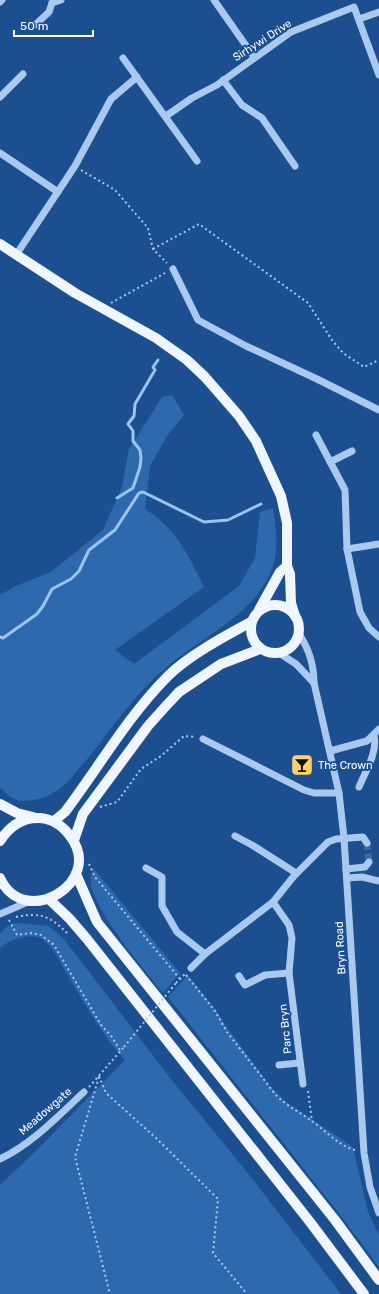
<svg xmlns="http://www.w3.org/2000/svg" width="379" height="1294" viewBox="0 0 379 1294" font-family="Rubik,sans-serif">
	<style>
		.green { fill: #2e69ad }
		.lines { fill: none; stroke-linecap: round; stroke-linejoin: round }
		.stream { stroke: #9cc4f0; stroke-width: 3 }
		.minor-tunnel { stroke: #3d69a0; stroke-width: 7; stroke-dasharray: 7 3.5; stroke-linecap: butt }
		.path { stroke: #a9c9ee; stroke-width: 2; stroke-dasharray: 2 3; stroke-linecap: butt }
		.minor { stroke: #a9c9ee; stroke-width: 7 }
		.major { stroke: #f0f6ff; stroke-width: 10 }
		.path-bridge { stroke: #a9c9ee; stroke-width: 2; stroke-dasharray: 2 3; stroke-linecap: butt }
		.labels { text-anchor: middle; stroke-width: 4; stroke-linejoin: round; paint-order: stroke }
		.street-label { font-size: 11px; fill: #fff; stroke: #1b4f8f }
		.poi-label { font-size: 11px; fill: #fff; stroke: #1b4f8f; text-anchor: start }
	</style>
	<rect width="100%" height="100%" fill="#1b4f8f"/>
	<g class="green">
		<path d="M172 395 184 415 167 436 150 466 145 509C176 528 189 556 204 587L115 650 134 664 239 586 255 558 260 512 273 508C277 534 280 558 266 582 243 620 201 638 168 666 138 690 113 727 89 757 79 768 70 782 58 790 46 798 25 805 12 798 8 796 4 791 0 788V595L16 586 51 572 103 530 122 487 129 449 162 397Z"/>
		<path d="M94 869 180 973 163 993C146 971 87 904 91 878 91 875 93 872 94 869Z"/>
		<path d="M16 923 49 926 64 939 171 1079 247 1172 341 1294H0V1185L37 1150 125 1060C102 1035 86 1006 69 977 61 965 56 951 45 941 34 931 10 939 0 948V934L6 927Z"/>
		<polygon points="188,975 217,1011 228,1029 272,1088 285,1101 353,1147 368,1212 379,1235 379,1267 341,1216 168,997"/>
	</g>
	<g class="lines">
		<g class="stream">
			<polyline points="117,498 133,488 140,467 141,458 140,450 133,441 133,431 128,424 134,416 135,404 155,370 153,367 158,360"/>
			<polyline points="0,637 3,638 37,614 43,606 52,589 71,579 79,571 89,550 115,530 139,493 143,492 204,522 228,520 261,504"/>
		</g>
		<polyline class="minor-tunnel" points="367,843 369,862"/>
		<g class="path">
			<polyline points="81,170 115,190 148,228 153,249 167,263"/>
			<polyline points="153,249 199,224 308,303 332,340 343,353 364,367 379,360"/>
			<polyline points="111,303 165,273"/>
			<polyline points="100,807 117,802 141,769 161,756 184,736 196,737"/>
			<polyline points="89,864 95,877 180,979"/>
			<path d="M16 917C40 912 50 916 67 933"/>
			<polyline points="9,920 17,935 31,933 41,935 54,945 101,1025 112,1037 121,1052"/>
			<path d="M186 975 215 1011 227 1032 275 1094C286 1106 300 1112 313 1122 327 1132 339 1146 355 1150"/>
			<polyline points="176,983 185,974"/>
			<polyline points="99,1076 106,1093 157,1139 218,1199 213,1253 247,1294"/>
			<polyline points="99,1077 75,1157 110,1294"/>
			<polyline points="89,1087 124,1047"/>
			<polyline points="308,1091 312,1121"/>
		</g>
		<g class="minor">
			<polyline points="214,0 254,57"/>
			<polyline points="0,2 2,0"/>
			<polyline points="52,3 61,0"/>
			<polyline points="359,19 379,12"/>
			<polyline points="35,25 49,12 52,3"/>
			<polyline points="123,58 197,161"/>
			<polyline points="223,80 242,105 262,118 295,166"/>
			<polyline points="0,97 23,74"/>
			<polyline points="166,116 192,98 217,85 291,32 354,7 379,75"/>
			<polyline points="0,153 58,192"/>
			<polyline points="16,255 75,166 111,99 137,77"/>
			<polyline points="173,269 198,320 246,346 317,379 379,410"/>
			<polyline points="316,435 345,490 347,549 360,612 369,628 379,637"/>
			<polyline points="330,462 352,451"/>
			<polyline points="347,549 379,544"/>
			<path d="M299 634C309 649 314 665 314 683L339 793 344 838 364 1153 370 1187 379 1213"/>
			<polyline points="279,653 296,664 314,683"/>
			<polyline points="203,739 304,790 314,793 339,793"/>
			<polyline points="330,751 367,741 379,729"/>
			<path d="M359 787C365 772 378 752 374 736"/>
			<polyline points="235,836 252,845 296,873"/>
			<polyline points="146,868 162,877 162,906 177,932 205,954"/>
			<polyline points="346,869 365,867 369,862"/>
			<polyline points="347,878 362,877 379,881"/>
			<polyline points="273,902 289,925 292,938 289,973 303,1084"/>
			<polyline points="0,914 30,901"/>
			<polyline points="191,968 205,954 273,902 294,876 328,842 336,839 363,837 367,843"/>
			<polyline points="239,976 245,985 265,975 289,973"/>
			<polyline points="279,1065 299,1063"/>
			<path d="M0 1159C32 1144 58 1116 84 1092"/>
		</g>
		<g class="major">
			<polyline points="0,244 75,293 156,338 187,360 205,377 239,416 256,441 281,496 287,523 287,566 290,574 291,603 295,616"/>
			<circle cx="275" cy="629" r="24"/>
			<polyline points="259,610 280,572 287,566"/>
			<polyline points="0,804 17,813 33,817"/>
			<path d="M54 821 65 812C99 767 128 716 168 676 188 656 225 636 251 622"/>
			<polyline points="74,840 83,814 148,726 165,707 179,692 221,664 260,649"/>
			<path d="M0 841C9 827 22 817 40 818 52 819 63 826 70 836 106 882 24 931 0 878"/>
			<polyline points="76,874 97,922 335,1220 379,1280"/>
			<polyline points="49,899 69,918 87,939 310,1222 364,1294"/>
		</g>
		<polyline class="path-bridge" points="124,1047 176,983"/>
	</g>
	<defs>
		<g id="bar-square" transform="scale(1.15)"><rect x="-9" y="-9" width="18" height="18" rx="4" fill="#ffd166" stroke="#1b4f8f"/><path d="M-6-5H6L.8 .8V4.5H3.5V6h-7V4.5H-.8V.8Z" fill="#111"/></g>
	</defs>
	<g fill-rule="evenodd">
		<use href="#bar-square" x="302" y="765"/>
	</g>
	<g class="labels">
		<g class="street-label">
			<text transform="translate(262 40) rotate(-33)" y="4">Sirhywi Drive</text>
			<text transform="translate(340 948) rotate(-93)" y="4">Bryn Road</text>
			<text transform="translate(285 1029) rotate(-96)" y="4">Parc Bryn</text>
			<text transform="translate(45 1111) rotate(-41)" y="4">Meadowgate</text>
		</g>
		<g class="poi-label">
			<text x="318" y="769">The Crown</text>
		</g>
	</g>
	<path d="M14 30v6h79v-6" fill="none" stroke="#ffffff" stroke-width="2"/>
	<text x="20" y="30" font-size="12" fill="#ffffff" stroke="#1b4f8f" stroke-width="3" paint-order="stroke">50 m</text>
</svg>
